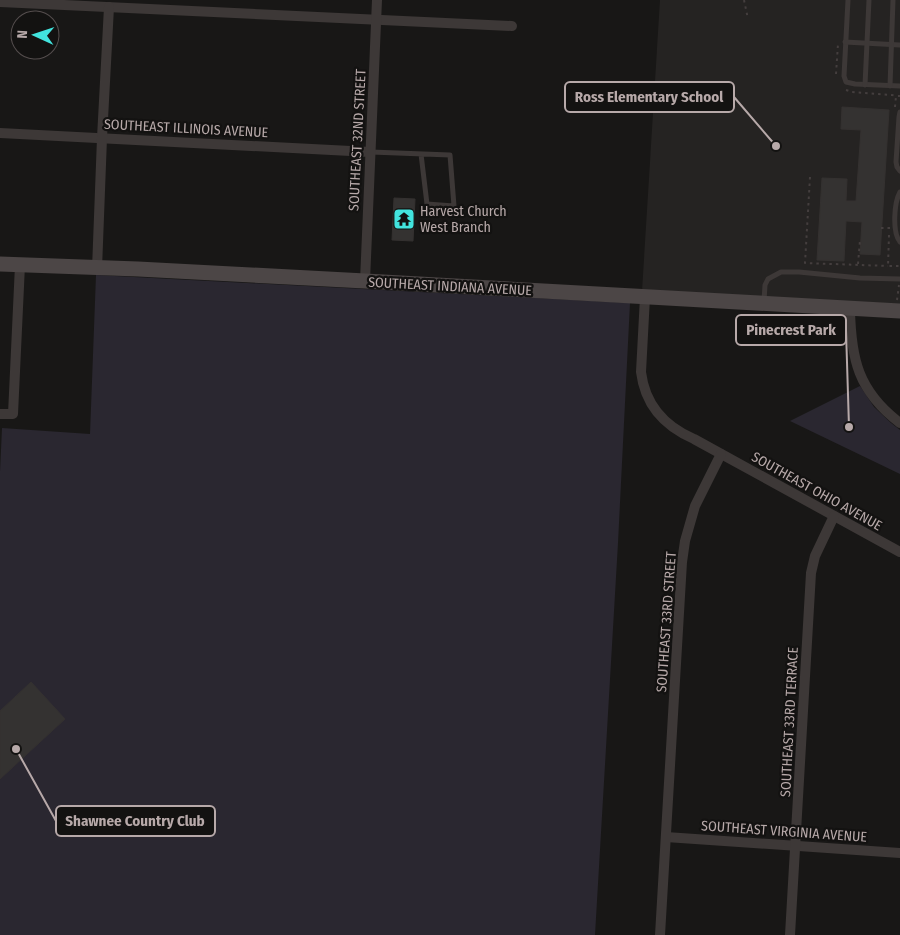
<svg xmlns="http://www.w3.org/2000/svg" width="900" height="935" viewBox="0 0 900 935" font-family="'Fira Sans Condensed',sans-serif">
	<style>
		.built { fill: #252322 }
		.green { fill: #2a2730 }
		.building { fill: #343231; stroke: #343130 }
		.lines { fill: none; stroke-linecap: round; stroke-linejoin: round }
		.path { stroke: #443e3e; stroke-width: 2; stroke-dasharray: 2.5 4; stroke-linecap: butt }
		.lane { stroke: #3d3837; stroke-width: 5 }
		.street { stroke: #3d3837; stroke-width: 10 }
		.secondary { stroke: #4c4646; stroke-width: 15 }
		.labels { text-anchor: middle; stroke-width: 4.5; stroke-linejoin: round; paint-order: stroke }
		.street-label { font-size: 14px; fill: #b7a9a9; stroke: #131211 }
		.poi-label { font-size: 14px; fill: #b7a9a9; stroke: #131211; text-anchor: start }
		.leader { fill: none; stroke: #b7a9a9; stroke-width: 2 }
		.callout-dot { fill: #b7a9a9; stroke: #131211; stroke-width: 2 }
		.callout { fill: #131211; stroke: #b7a9a9; stroke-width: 2 }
		.callout-label { font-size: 15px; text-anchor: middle; font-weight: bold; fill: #b7a9a9 }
	</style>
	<rect width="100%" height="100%" fill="#181716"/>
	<polygon class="built" points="660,0 900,0 900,304 642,291"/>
	<g class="green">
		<polygon points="96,275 630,303 618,543 595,935 0,935 0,472 2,428 90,434"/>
		<polygon points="860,386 874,407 891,423 900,430 900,474 790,421"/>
	</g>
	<g class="building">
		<polygon points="842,107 889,110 880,255 860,254 862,222 846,221 844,261 817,260 822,178 847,179 846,201 856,201 861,130 841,129"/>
		<polygon points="394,198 415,199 413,241 392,240"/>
		<polygon points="31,682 65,719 0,779 0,711"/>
	</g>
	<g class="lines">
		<g class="path">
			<polyline points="744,0 748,19"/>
			<polyline points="836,74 838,44"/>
			<polyline points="846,90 852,92 892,95 896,96"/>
			<polyline points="895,107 896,96 900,96"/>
			<polyline points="810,177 805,263 888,266"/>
			<polyline points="881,228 890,228"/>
			<polyline points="889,235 888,266 900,266"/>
			<polyline points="858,264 860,240"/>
			<polyline points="897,300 899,285"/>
		</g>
		<g class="lane">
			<polyline points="848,0 844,76 846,82 855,84 900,86"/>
			<polyline points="845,42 900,45"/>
			<polyline points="865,85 869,0"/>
			<polyline points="890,86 893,0"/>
			<polyline points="900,112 899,117 896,162 897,167 900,171"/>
			<polyline points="371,152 450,155 454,206 427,204 421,154"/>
			<path d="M900 192C894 203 892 232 900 242"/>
			<polyline points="764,301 765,285 768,279 781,272 799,272 860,278 900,279"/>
		</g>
		<g class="street">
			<polyline points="0,2 512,26"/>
			<polyline points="0,133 370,152"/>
			<polyline points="97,269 102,138 109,7"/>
			<polyline points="365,281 377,0"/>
			<path d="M645 297 641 372C645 405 664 426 694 439L900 552"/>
			<path d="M850 309C851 359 858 391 900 423"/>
			<polyline points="0,414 13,414 20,265"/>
			<polyline points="666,837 900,853"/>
			<polyline points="660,935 682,562 685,541 695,506 721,454"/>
			<polyline points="790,935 811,573 815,556 834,516"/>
		</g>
		<polyline class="secondary" points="0,264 138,269 365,281 900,311"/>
	</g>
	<defs>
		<g id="temple-square" transform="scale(1.125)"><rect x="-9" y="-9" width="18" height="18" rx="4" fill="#42e4de" stroke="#131211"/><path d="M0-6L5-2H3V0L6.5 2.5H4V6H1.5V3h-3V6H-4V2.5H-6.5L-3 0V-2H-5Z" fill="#111"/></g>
	</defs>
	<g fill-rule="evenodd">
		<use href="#temple-square" x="404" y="219"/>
	</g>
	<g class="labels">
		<g class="street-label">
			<text transform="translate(186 128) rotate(3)" y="5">SOUTHEAST ILLINOIS AVENUE</text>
			<text transform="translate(357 140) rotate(-87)" y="5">SOUTHEAST 32ND STREET</text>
			<text transform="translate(450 286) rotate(3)" y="5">SOUTHEAST INDIANA AVENUE</text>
			<text transform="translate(817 491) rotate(29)" y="5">SOUTHEAST OHIO AVENUE</text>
			<text transform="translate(666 622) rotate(-86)" y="5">SOUTHEAST 33RD STREET</text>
			<text transform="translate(789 722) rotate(-87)" y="5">SOUTHEAST 33RD TERRACE</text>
			<text transform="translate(784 831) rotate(4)" y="5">SOUTHEAST VIRGINIA AVENUE</text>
		</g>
		<g class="poi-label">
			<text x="420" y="216">Harvest Church<tspan x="420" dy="16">West Branch</tspan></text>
		</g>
	</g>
	<path class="leader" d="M776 146L734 97M849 427L846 330M16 749L56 821"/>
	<g class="callout-dot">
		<circle cx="776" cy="146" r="5"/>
		<circle cx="849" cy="427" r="5"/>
		<circle cx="16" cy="749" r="5"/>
	</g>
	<g class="callout">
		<rect x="565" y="82" width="169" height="30" rx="5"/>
		<rect x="736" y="315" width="110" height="30" rx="5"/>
		<rect x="56" y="806" width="159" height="30" rx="5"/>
	</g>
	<g class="callout-label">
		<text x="649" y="102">Ross Elementary School</text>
		<text x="791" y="335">Pinecrest Park</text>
		<text x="135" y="826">Shawnee Country Club</text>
	</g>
	<g transform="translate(35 35) rotate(273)"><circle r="24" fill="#131211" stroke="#554e4e"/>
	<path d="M0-4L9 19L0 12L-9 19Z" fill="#42e4de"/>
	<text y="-8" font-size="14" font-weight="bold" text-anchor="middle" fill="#b7a9a9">N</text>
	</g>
</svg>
